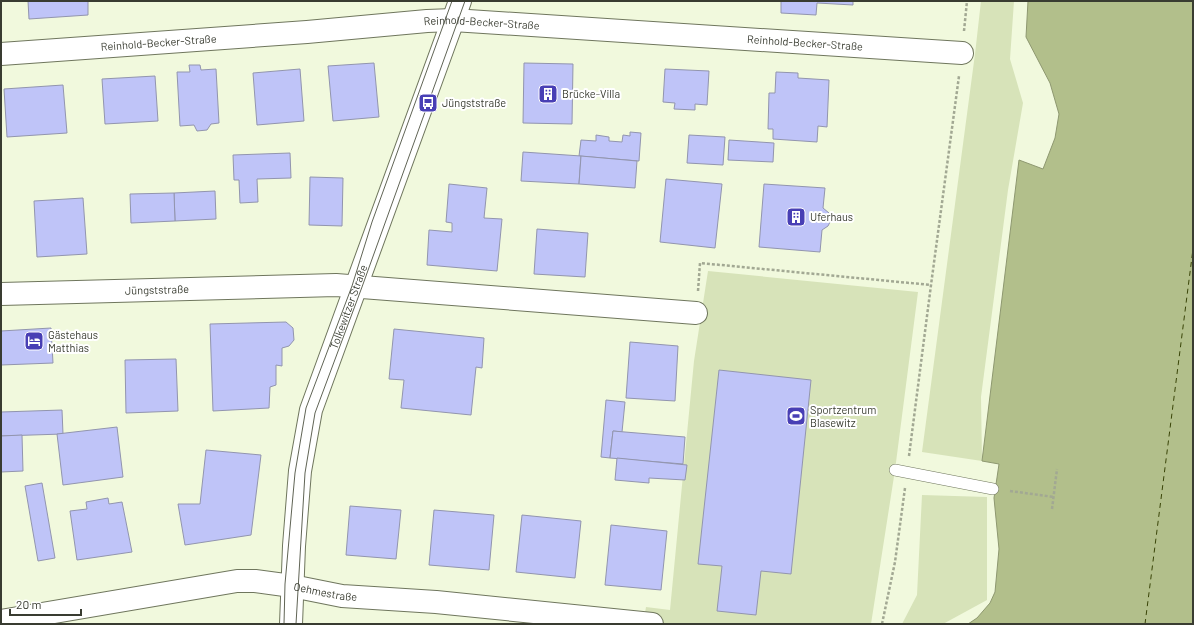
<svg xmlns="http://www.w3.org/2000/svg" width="1194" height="625" viewBox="0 0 1194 625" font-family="Barlow,sans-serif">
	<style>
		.green { fill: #d7e3b9 }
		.water { fill: #b2bf8b; stroke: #8e9870 }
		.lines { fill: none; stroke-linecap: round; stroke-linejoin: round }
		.ferry { stroke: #394407; stroke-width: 1; stroke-dasharray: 5 4; stroke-linecap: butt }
		.building { fill: #bfc4f8; stroke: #9295ae }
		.lane-casing { stroke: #6f765d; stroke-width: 12 }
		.street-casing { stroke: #6f765d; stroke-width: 24 }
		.secondary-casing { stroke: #6f765d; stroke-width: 24 }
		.path { stroke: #a2a893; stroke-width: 2.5; stroke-dasharray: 3 2; stroke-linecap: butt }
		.lane { stroke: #fff; stroke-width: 11 }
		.street { stroke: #fff; stroke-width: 22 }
		.secondary { stroke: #fff; stroke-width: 22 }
		.tram { stroke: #606455; stroke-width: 1 }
		.labels { text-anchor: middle; stroke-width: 4; stroke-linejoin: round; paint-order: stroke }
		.street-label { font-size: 11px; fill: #393c31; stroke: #fff }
		.poi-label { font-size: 11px; fill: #393c31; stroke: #fff; text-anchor: start }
	</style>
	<rect width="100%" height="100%" fill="#f1f9dd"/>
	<g class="green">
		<polygon points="981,1 1014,1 1010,59 1023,103 1008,190 981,397 982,461 922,452 975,54"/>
		<polygon points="708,271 918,292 895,470 871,624 643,624 646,607 670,610 694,361"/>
		<polygon points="922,495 987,497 987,600 943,624 902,624 917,595"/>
	</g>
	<polygon class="water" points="1028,1 1193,1 1193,624 968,624 977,618 990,603 995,592 999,549 994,498 999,464 982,461 1019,160 1043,169 1055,138 1059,114 1050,83 1026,37"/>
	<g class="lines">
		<polyline class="ferry" points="1145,624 1193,249"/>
	</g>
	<g class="building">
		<polygon points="28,1 88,1 88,15 29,19"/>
		<polygon points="781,1 853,1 853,5 817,3 816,15 781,13"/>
		<polygon points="374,63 379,117 333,121 328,66"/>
		<polygon points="524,63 573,64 572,124 523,123"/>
		<polygon points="189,65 200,65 201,70 216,69 219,123 211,124 207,130 197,131 194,125 180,126 177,72 190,72"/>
		<polygon points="300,69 304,121 257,125 253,73"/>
		<polygon points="665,69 709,71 707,105 695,104 695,110 674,109 675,103 663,102"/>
		<polygon points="776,72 798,73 798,78 829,80 827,127 818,126 817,142 773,139 773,129 768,129 769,93 775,93"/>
		<polygon points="155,76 158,121 105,124 102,79"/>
		<polygon points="63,85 67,133 7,137 4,89"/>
		<polygon points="630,132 641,133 639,161 579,156 581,140 596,141 596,135 609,137 609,141 622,142 623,135 630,136"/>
		<polygon points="689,135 725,137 723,165 687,163"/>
		<polygon points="729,140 774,143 773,162 728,160"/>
		<polygon points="523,152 581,156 579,184 521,181"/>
		<polygon points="290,153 291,178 257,179 258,202 240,203 239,180 234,180 233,155"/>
		<polygon points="581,156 637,161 635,188 579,184"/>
		<polygon points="310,177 343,178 342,226 309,225"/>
		<polygon points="666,179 722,184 715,248 660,242"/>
		<polygon points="449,184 487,188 484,218 502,219 497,271 427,265 429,230 452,232 452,223 446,222"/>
		<polygon points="764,184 825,188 823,208 829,213 831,220 828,226 822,230 820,252 759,247"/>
		<polygon points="215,191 216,219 175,221 174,193"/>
		<polygon points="174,193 175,221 131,223 130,194"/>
		<polygon points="83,198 87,254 37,257 34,201"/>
		<polygon points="537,229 588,233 585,277 534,274"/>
		<polygon points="286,322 293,328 294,340 289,346 282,348 282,366 276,365 276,385 270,387 269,408 213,411 210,324"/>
		<polygon points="51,328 53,363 1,365 1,331"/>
		<polygon points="394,329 484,338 482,368 476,367 471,415 401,408 404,380 389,379"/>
		<polygon points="630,342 678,346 675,401 626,398"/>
		<polygon points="176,359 178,411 126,413 125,360"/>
		<polygon points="719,370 811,380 791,574 761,571 756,615 717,611 722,566 698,564"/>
		<polygon points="606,400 625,402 622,432 613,431 610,458 601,457"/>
		<polygon points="62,410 63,434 1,436 1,412"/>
		<polygon points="117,427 123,477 63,485 57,434"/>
		<polygon points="613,431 685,437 683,464 610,458"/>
		<polygon points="22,435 23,471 1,472 1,436"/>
		<polygon points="206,450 261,455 251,535 185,545 178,504 200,504"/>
		<polygon points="617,458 687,465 685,480 649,478 649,483 615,480"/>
		<polygon points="42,483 55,558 38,561 25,486"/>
		<polygon points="108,498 109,504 122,502 132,552 77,560 70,511 87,509 86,502"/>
		<polygon points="350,506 401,510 396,559 346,555"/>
		<polygon points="434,510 494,515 489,570 429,565"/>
		<polygon points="522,515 581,521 575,578 516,572"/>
		<polygon points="611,525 667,531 661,590 605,585"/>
	</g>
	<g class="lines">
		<g class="lane-casing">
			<polyline id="lane" points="895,470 993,489"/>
		</g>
		<g class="street-casing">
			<g id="street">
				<path id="s1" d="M1 54 307 32 427 21 453 20 962 53"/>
				<path id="s2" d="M1 294 336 285 696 313"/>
				<path id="s3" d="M292 586 342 596 436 602 652 624"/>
			</g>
		</g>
		<g class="secondary-casing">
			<g id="secondary">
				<polyline points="1,621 237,581 255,581 292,586"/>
				<path id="s4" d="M291 624 294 546 300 471 311 410 460 1"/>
			</g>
		</g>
		<g class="path">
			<polyline points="964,31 967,1"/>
			<polyline points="698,291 700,263 931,285"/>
			<polyline points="909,456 931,285 959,76"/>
			<polyline points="1010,491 1054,497"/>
			<polyline points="1052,509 1057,469"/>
			<polyline points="882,624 895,562 905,488"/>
		</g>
		<use href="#lane" class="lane"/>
		<use href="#street" class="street"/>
		<use href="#secondary" class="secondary"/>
		<g class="tram">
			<polyline points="284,624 285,584 295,473 306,408 352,286 372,222 452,1"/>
			<polyline points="296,624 305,473 315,413 362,287 465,1"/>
		</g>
	</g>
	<defs>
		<g id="building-square" transform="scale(1)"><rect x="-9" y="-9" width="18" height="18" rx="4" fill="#483fb5" stroke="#fff"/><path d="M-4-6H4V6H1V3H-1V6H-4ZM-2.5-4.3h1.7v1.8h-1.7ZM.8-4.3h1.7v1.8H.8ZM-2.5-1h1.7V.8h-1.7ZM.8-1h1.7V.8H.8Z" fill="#fff"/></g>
		<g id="bus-square" transform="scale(1)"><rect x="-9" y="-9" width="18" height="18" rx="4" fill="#483fb5" stroke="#fff"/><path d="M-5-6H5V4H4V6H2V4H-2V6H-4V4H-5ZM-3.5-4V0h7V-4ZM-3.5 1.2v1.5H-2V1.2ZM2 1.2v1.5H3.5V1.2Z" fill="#fff"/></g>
		<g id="hotel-square" transform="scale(1)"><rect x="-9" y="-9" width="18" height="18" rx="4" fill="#483fb5" stroke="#fff"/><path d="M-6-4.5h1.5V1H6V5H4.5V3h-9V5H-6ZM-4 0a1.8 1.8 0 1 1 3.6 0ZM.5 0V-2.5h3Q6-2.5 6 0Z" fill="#fff"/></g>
		<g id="stadium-square" transform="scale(1)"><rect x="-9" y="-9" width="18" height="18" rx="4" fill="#483fb5" stroke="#fff"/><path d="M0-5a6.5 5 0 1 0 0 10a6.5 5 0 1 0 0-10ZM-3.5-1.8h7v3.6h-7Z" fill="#fff"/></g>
	</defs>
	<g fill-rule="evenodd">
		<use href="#building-square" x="548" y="94"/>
		<use href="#bus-square" x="428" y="103"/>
		<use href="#building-square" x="796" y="217"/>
		<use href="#hotel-square" x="34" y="341"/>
		<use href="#stadium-square" x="796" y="416"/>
	</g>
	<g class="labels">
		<g class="street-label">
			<text dy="4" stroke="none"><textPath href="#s1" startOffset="482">Reinhold-Becker-Straße</textPath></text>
			<text dy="4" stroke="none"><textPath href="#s1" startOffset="158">Reinhold-Becker-Straße</textPath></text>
			<text dy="4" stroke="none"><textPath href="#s1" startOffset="806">Reinhold-Becker-Straße</textPath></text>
			<text dy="4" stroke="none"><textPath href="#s2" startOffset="156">Jüngststraße</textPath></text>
			<text dy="4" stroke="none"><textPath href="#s4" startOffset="325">Tolkewitzer Straße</textPath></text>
			<text dy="4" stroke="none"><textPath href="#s3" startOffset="34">Oehmestraße</textPath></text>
		</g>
		<g class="poi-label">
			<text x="562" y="98">Brücke-Villa</text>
			<text x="442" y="107">Jüngststraße</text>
			<text x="810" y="221">Uferhaus</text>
			<text x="48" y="339">Gästehaus<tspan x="48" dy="13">Matthias</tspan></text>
			<text x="810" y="414">Sportzentrum<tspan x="810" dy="13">Blasewitz</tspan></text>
		</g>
	</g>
	<rect width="1194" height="625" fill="none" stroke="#393c31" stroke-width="4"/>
	<path d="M10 609v6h71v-6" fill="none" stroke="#393c31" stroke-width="2"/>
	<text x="16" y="609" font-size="12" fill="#393c31" stroke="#ffffff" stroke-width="3" paint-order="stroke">20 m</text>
</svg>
